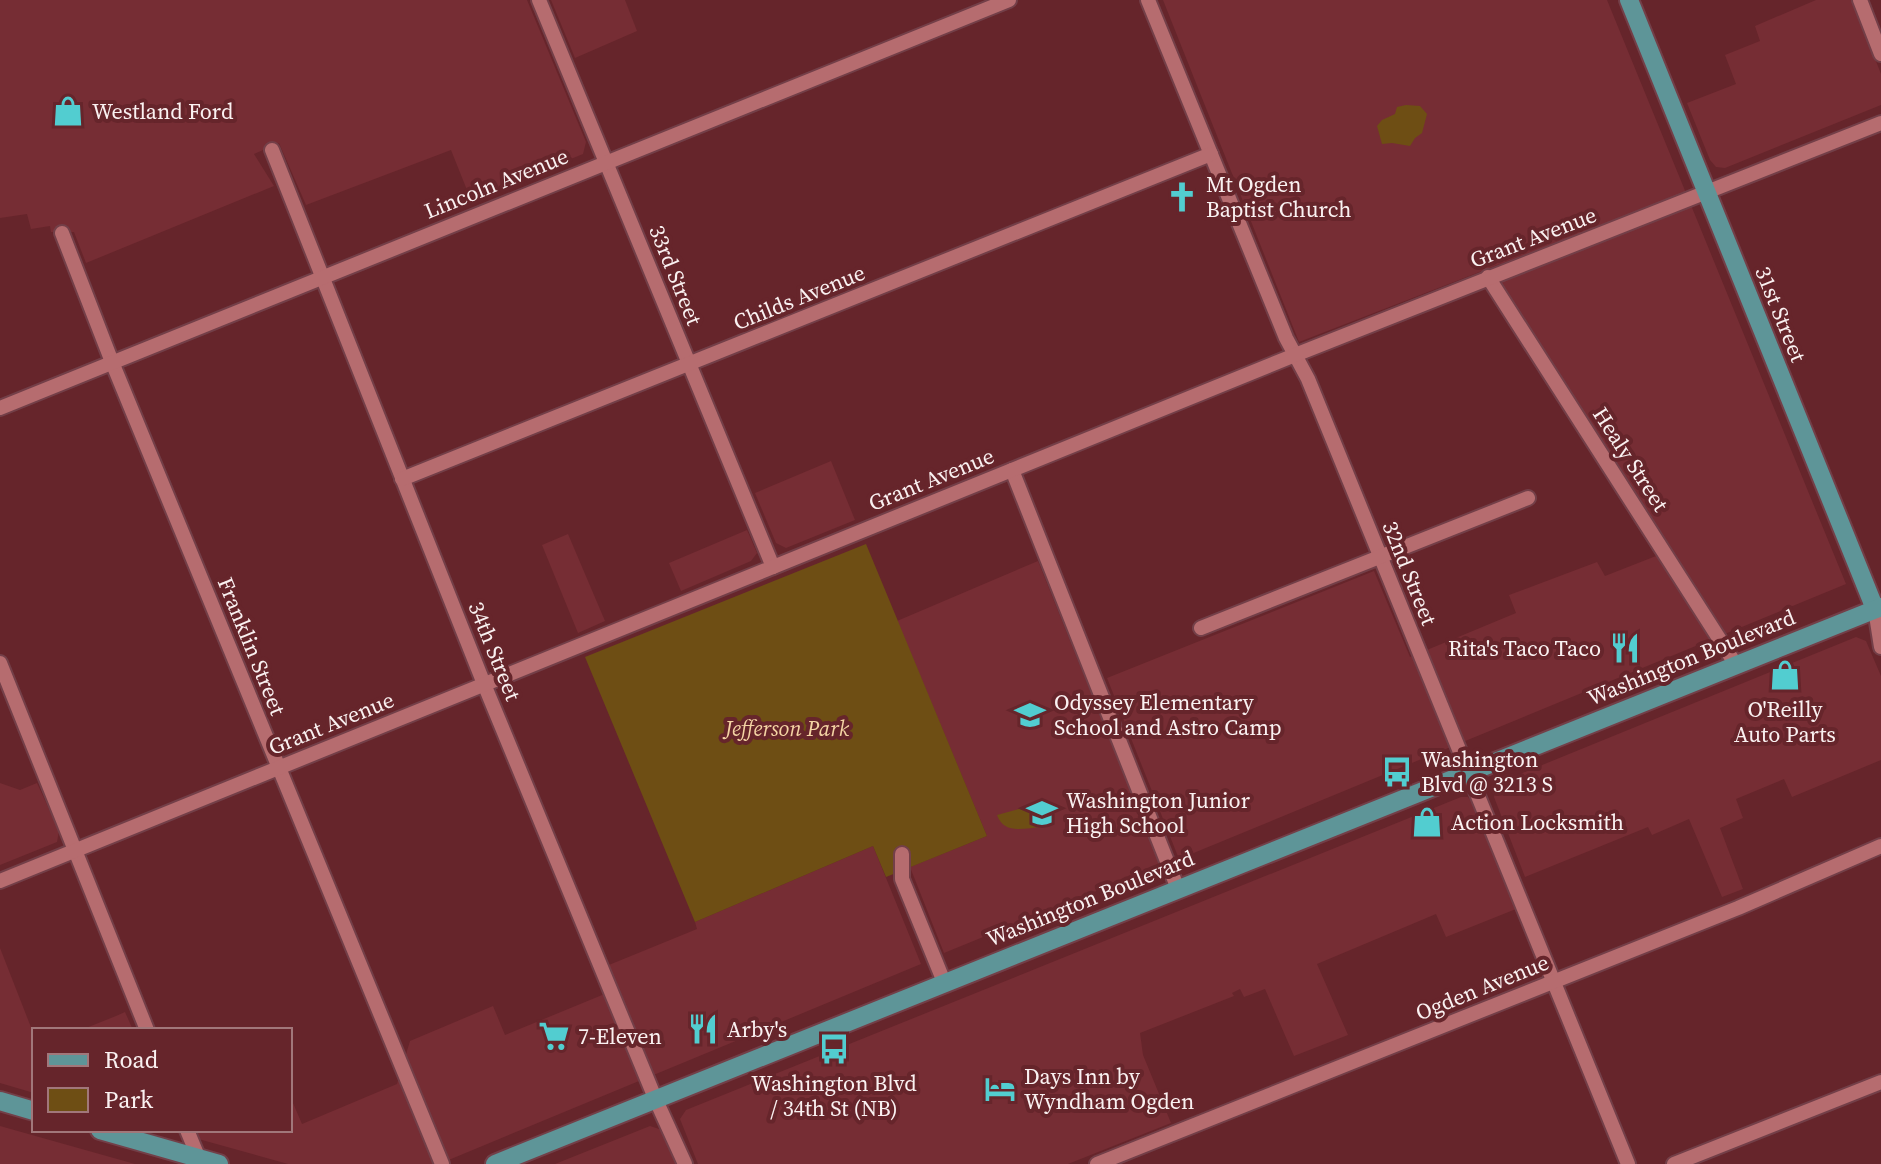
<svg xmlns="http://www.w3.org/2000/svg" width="1881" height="1164" viewBox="0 0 1881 1164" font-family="'Source Serif 4',serif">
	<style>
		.built { fill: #762d34 }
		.green { fill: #6e4e14 }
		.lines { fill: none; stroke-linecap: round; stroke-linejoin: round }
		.minor-casing { stroke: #733f48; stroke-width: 18 }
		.major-casing { stroke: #733f48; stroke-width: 22 }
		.minor { stroke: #b66c6f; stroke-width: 14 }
		.major { stroke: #5e9598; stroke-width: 18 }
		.labels { text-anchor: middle; stroke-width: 8; stroke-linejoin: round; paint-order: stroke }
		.poi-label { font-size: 22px; fill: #faf1f1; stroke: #66252b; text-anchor: start }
		.street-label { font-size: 22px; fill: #faf1f1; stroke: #66252b }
		.park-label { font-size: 22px; font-style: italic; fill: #f4d4a4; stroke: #66252b }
	</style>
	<rect width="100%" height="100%" fill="#66252b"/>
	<g class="built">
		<polygon points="0,0 527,0 586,142 583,154 471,200 451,150 306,205 279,143 254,154 274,186 86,263 74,232 51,232 50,226 31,229 27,214 0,218"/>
		<polygon points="551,0 625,0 637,31 575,58"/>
		<polygon points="1163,0 1607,0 1846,584 1179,859 1107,678 1374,571 1410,657 1516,613 1509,595 1597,562 1605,576 1656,556 1485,287 1531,267 1526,254 1299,342"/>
		<polygon points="1816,0 1852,0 1881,74 1881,105 1725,168 1716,167 1710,160 1687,103 1736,84 1725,55 1760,41 1755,26"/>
		<polygon points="831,461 855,520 786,548 776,543 755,493"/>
		<polygon points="747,530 757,553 751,561 681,591 669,563"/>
		<polygon points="568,534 605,621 578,633 542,545"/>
		<polygon points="1038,561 1160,865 944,953 910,867 987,836 897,621"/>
		<polygon points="1856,637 1866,641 1881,676 1881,760 1792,797 1784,779 1736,799 1743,818 1720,828 1743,889 1722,897 1689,819 1652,835 1648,827 1525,877 1494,797 1498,783"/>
		<polygon points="0,783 20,790 37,783 59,831 57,842 0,865"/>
		<polygon points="1461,797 1468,797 1472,803 1516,909 1446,937 1436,914 1317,964 1348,1035 1294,1056 1265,989 1244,997 1240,989 1232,993 1234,996 1140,1033 1143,1055 1171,1123 1068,1164 698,1164 680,1119 686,1110"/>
		<polygon points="873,846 921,964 439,1164 288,1164 166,1130 290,1130 290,1096 302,1124 397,1084 410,1041 493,1006 505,1035 607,993 604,967 697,929 695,922"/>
		<polygon points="0,948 34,1035 34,1093 0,1083"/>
		<polygon points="125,1012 133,1030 81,1030 116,1016"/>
		<polygon points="0,1126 135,1164 0,1164"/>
		<polygon points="650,1126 662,1130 677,1164 555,1164"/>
	</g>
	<g class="green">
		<polygon points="1406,105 1420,106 1427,114 1422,133 1415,138 1410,146 1392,143 1382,144 1377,126 1382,120 1395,114 1397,107"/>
		<polygon points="866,544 987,836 886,877 873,846 695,922 585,657"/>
		<path d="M1037 804 1042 827C1024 828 1004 835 997 815Z"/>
	</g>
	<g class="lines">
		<g class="minor-casing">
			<g id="minor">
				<polyline points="539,0 773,567"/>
				<polyline points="1148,0 1286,338 1308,379 1628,1164"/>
				<polyline points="1860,0 1881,54"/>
				<polyline points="272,150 484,684 655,1098 685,1164"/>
				<polyline points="62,233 112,362 442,1164"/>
				<polyline points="1488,277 1736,665"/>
				<polyline points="0,408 1009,0"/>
				<polyline points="1012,470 1178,889"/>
				<polyline points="402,479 1211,154"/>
				<polyline points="1875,609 1881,647"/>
				<polyline points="1201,628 1528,498"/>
				<polyline points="0,663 147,1030"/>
				<polyline points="902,854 902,879 944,982"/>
				<polyline points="0,881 1295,355 1881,123"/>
				<polyline points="187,1130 199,1159"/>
				<polyline points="1097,1164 1738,908 1881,846"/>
				<polyline points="1674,1164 1881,1082"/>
			</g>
		</g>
		<g class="major-casing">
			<g id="major">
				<polyline points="1629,0 1875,609"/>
				<polyline points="0,1101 34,1111"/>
				<polyline points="100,1130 219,1164"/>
				<polyline points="495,1164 1881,607"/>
			</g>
		</g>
		<use href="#minor" class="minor"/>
		<use href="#major" class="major"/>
	</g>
	<defs>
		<g id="shop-bare" transform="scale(2.4)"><path d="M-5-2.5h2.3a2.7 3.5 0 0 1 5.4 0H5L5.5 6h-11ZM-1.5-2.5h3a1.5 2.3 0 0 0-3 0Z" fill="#52cdd0" stroke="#66252b" stroke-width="2.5" paint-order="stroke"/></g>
		<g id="church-bare" transform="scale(2.4)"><path d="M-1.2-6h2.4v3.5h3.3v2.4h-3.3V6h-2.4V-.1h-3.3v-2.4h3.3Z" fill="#52cdd0" stroke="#66252b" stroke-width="2.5" paint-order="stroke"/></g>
		<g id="restaurant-bare" transform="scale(2.4)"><path d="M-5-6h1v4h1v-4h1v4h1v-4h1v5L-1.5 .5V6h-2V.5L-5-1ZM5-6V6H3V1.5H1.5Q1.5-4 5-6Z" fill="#52cdd0" stroke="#66252b" stroke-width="2.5" paint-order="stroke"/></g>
		<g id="school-bare" transform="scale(2.4)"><path d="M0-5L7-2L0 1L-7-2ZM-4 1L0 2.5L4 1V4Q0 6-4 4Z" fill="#52cdd0" stroke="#66252b" stroke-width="2.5" paint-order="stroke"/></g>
		<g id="bus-bare" transform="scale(2.4)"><path d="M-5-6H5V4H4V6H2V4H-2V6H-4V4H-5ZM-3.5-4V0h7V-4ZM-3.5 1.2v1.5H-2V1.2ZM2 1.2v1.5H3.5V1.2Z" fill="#52cdd0" stroke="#66252b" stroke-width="2.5" paint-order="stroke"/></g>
		<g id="supermarket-bare" transform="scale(2.4)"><path d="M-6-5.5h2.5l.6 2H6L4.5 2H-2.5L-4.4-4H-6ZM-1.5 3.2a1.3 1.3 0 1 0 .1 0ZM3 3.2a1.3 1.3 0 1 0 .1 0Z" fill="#52cdd0" stroke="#66252b" stroke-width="2.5" paint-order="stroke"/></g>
		<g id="hotel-bare" transform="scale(2.4)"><path d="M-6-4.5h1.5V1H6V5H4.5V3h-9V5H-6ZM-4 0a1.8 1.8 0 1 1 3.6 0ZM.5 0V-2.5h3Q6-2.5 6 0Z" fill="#52cdd0" stroke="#66252b" stroke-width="2.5" paint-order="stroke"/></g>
	</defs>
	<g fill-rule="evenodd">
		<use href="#shop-bare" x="68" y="111"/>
		<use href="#church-bare" x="1182" y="197"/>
		<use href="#restaurant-bare" x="1625" y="648"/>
		<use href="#shop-bare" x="1785" y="675"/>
		<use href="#school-bare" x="1030" y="715"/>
		<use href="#bus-bare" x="1397" y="772"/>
		<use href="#school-bare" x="1042" y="813"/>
		<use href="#shop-bare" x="1427" y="822"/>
		<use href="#restaurant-bare" x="703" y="1029"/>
		<use href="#supermarket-bare" x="554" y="1036"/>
		<use href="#bus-bare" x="834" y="1049"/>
		<use href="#hotel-bare" x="1000" y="1089"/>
	</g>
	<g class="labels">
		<g class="poi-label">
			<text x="92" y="119">Westland Ford</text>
			<text x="1206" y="192">Mt Ogden<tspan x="1206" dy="25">Baptist Church</tspan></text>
			<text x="1601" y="656" text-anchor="end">Rita's Taco Taco</text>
			<text x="1054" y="710">Odyssey Elementary<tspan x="1054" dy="25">School and Astro Camp</tspan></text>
			<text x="1785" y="717" text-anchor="middle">O'Reilly<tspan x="1785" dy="25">Auto Parts</tspan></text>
			<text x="1421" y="767">Washington<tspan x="1421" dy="25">Blvd @ 3213 S</tspan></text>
			<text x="1066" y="808">Washington Junior<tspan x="1066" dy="25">High School</tspan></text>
			<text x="1451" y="830">Action Locksmith</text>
			<text x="727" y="1037">Arby's</text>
			<text x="578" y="1044">7-Eleven</text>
			<text x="1024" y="1084">Days Inn by<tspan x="1024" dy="25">Wyndham Ogden</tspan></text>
			<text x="834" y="1091" text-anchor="middle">Washington Blvd<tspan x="834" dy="25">/ 34th St (NB)</tspan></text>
		</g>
		<g class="street-label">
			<text transform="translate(496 183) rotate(-22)" y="8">Lincoln Avenue</text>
			<text transform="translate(1533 237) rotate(-21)" y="8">Grant Avenue</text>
			<text transform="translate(676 275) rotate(68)" y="8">33rd Street</text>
			<text transform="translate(799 297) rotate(-22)" y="8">Childs Avenue</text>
			<text transform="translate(1781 314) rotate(68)" y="8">31st Street</text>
			<text transform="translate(1631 459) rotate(57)" y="8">Healy Street</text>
			<text transform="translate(931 479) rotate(-22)" y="8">Grant Avenue</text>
			<text transform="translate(1410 573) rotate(68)" y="8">32nd Street</text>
			<text transform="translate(252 646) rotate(68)" y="8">Franklin Street</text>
			<text transform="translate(495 651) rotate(68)" y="8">34th Street</text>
			<text transform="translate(1691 657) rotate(-22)" y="8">Washington Boulevard</text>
			<text transform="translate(331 723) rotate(-22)" y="8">Grant Avenue</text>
			<text transform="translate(1090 898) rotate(-22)" y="8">Washington Boulevard</text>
			<text transform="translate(1482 987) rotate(-22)" y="8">Ogden Avenue</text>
		</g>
		<g class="park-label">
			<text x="787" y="736">Jefferson Park</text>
		</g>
	</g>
	<rect x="32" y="1028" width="260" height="104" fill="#66252b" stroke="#a1777a" stroke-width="2"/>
	<rect x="48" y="1054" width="40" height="12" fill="#5e9598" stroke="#a1777a" stroke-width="2"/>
	<text x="104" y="1068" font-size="24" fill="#faf1f1">Road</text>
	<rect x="48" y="1088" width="40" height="24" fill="#6e4e14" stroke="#a1777a" stroke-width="2"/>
	<text x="104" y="1108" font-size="24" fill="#faf1f1">Park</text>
</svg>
